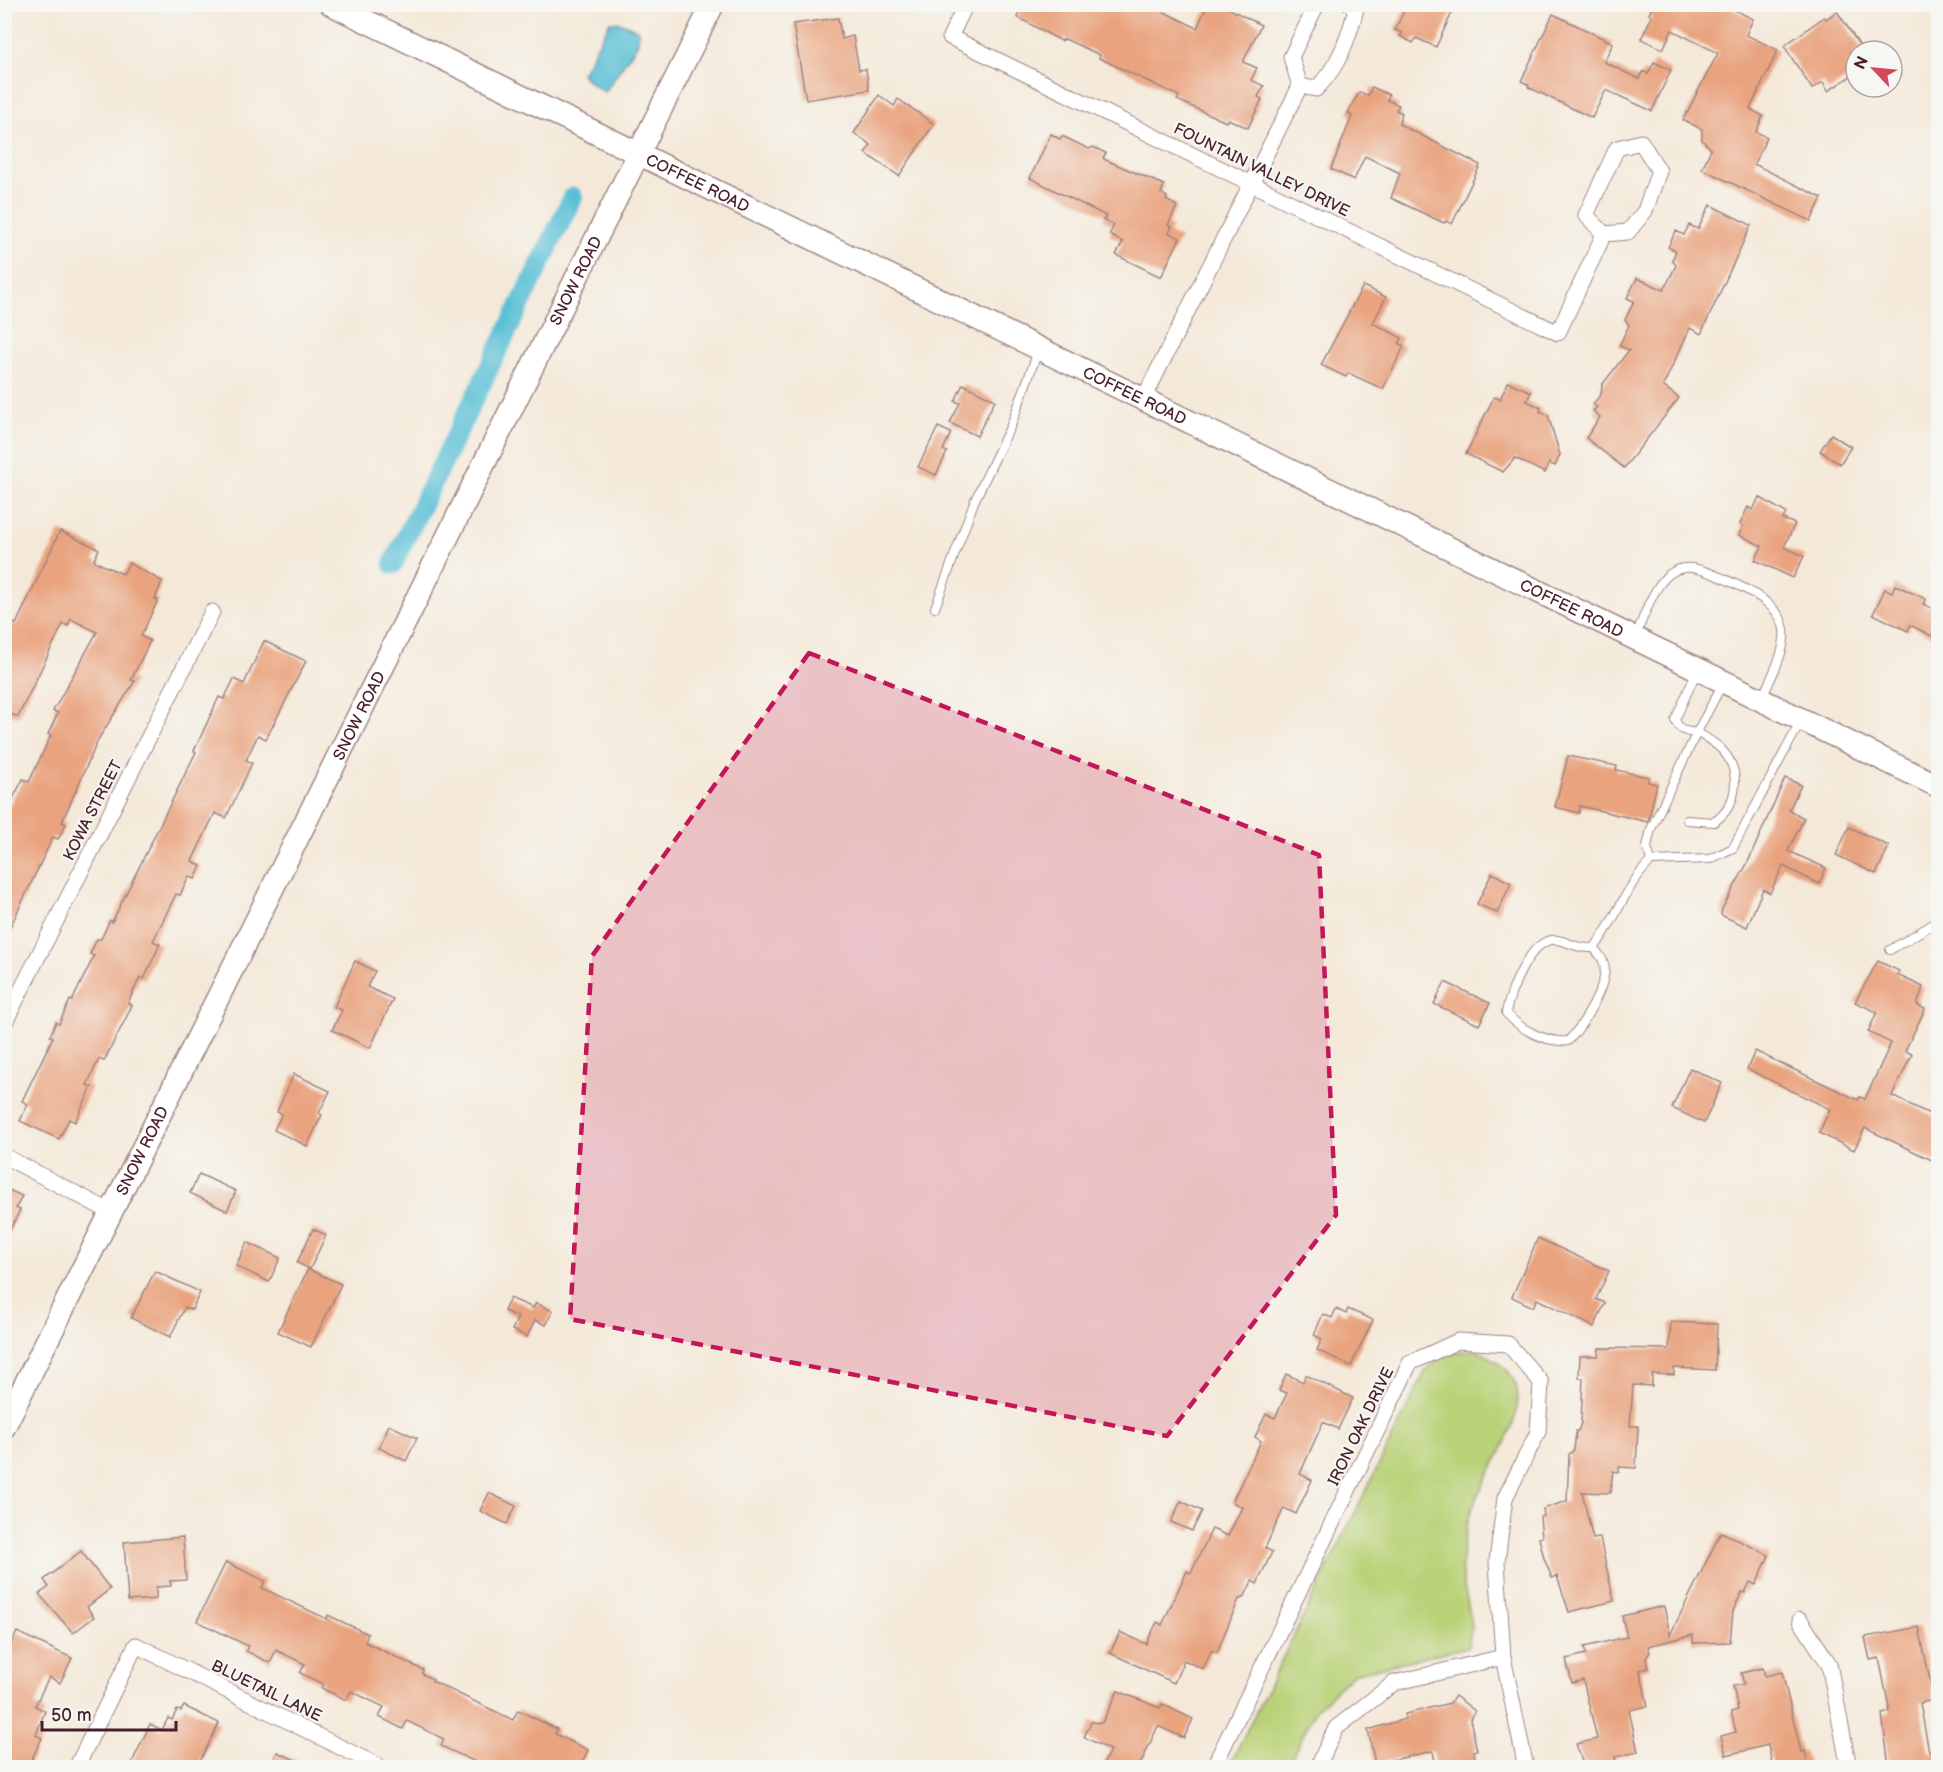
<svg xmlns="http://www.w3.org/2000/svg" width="1943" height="1772" viewBox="0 0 1943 1772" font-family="'Balsamiq Sans',sans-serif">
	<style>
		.green { fill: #b9d278; stroke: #827852; stroke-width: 1.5 }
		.water { fill: #59bfd6; stroke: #526f80; stroke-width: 1.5 }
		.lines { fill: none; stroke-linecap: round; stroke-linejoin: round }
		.canal { stroke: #59bfd6; stroke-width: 20 }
		.building { fill: #e9a37e }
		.service-casing { stroke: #9f8482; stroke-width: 10 }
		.minor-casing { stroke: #9f8482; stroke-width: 17 }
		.secondary-casing { stroke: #9f8482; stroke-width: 25 }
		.service { stroke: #fff; stroke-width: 8 }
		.minor { stroke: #fff; stroke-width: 15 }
		.secondary { stroke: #fff; stroke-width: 22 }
		.marked { fill: #c2185b; fill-opacity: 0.2; stroke: #c2185b; stroke-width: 4.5; stroke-dasharray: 12 8; stroke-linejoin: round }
		.labels { text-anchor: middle; stroke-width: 4.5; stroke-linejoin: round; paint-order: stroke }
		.street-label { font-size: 16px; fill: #4a1f2b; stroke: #f6f6f2 }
	</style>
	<rect width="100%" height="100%" fill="#f6f6f2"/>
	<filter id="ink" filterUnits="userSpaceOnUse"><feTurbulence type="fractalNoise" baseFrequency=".0167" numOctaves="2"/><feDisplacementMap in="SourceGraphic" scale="12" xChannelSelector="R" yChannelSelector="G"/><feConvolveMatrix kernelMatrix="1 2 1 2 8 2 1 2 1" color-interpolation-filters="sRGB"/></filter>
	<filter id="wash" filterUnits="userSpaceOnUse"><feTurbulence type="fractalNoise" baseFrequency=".008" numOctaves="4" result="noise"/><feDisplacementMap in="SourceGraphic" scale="24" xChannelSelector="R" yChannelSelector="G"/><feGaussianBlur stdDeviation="1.35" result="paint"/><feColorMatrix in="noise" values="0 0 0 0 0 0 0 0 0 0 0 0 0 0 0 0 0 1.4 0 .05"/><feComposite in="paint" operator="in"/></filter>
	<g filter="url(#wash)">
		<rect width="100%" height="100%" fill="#f4e9d9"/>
		<path class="green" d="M1476 1350C1494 1358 1513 1369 1517 1390 1524 1432 1474 1485 1467 1526 1464 1541 1460 1561 1462 1576 1465 1600 1477 1624 1467 1647L1353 1674 1316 1709 1287 1767 1228 1768 1426 1370C1442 1355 1454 1351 1476 1350Z"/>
		<polygon class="water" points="610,22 619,22 638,30 638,43 605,92 590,83 582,74"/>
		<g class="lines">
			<polyline class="canal" points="393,564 573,197"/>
		</g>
		<g id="blocks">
			<g class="building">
				<polygon points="1023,4 1148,4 1197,28 1208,4 1220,4 1261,25 1243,62 1257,68 1251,80 1264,86 1258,97 1262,99 1248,128 1228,119 1226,122 1177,100 1179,96 1099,58 1100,55 1065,39 1061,41 1017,17"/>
				<polygon points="1407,4 1456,4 1436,47 1416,38 1413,43 1400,36 1402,33 1395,30"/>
				<polygon points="1654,4 1723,4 1753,19 1746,35 1778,50 1750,109 1763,116 1756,132 1767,137 1754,164 1822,198 1811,221 1702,169 1711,149 1702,140 1702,129 1683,120 1718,53 1672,30 1663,49 1641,39 1652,16 1649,14"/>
				<polygon points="1837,11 1863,51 1856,51 1856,61 1848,66 1854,74 1828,91 1823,82 1812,89 1784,46 1824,17 1826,19"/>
				<polygon points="1553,14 1613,43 1604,62 1639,79 1643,71 1648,74 1654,62 1671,70 1652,111 1606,90 1592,118 1528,87 1529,85 1521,81"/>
				<polygon points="838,18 842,39 853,36 859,70 866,69 869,90 806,100 793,24"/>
				<polygon points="1372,87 1389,95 1387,100 1399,105 1396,110 1402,113 1399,124 1480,165 1452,224 1446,221 1444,223 1391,198 1400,173 1365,156 1354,180 1331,169 1352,116 1348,113 1354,101 1360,92 1368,96"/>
				<polygon points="879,95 894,106 898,99 934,124 899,176 865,153 871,145 854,133"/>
				<polygon points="1051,134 1060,139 1062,136 1089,149 1093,147 1106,153 1103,158 1106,160 1164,185 1161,193 1167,197 1166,200 1177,206 1168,225 1172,227 1169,233 1180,238 1161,277 1116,255 1123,242 1109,235 1114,225 1103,220 1106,216 1030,178"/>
				<polygon points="1710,205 1751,225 1701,334 1690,328 1663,386 1679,398 1624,468 1586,438 1600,417 1593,411 1597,407 1593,404 1601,394 1602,385 1629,350 1619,346 1629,325 1625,320 1634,301 1627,298 1637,278 1664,290 1676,265 1672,260 1676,251 1668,247 1676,231 1684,235 1689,225 1698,229"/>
				<polygon points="1363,286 1386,297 1373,323 1402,338 1399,344 1404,346 1383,389 1348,373 1346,377 1321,365"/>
				<polygon points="1508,382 1531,392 1527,401 1541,408 1540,411 1548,415 1560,455 1555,466 1549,463 1545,473 1515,458 1503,472 1466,454 1494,397 1500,399"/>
				<polygon points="963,384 995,400 977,436 950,423 960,403 955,401"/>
				<polygon points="938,427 951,433 943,450 947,452 936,475 918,467"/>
				<polygon points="1831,434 1851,447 1840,464 1820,451"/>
				<polygon points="1759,497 1786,513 1783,519 1795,524 1784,547 1804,556 1793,578 1755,560 1762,546 1739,535 1743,526 1740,524 1748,507 1753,510"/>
				<polygon points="60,531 99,549 94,560 98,563 123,574 129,563 162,581 155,599 158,600 141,636 150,641 131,680 135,681 99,738 62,822 66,824 58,839 53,837 4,940 4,816 23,779 29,782 51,735 48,734 58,713 53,711 97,632 71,619 68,626 63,624 18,717 4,711 4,619 16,624"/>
				<polygon points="1895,585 1926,599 1923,604 1938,611 1938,639 1910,625 1908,631 1873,614 1885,589 1892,592"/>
				<polygon points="264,641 306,661 266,739 258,735 246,760 252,763 226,818 215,813 192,861 201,866 195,879 189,876 180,895 176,894 153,941 160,944 144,979 140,977 128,1003 132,1005 126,1018 104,1061 99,1059 87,1085 92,1087 75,1122 69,1119 59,1139 20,1121 28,1104 22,1101 53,1037 50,1036 56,1022 59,1024 70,1000 72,1001 94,956 90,954 97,939 101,939 110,920 112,922 196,752 194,751 219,697 224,699 234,679 244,684"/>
				<polygon points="1568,756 1617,766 1616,770 1649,777 1648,782 1657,784 1648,822 1580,806 1579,813 1555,807"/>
				<polygon points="1785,778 1801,785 1789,810 1804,818 1788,851 1826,868 1819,884 1783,866 1770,893 1763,889 1747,927 1721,915 1722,909 1748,862"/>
				<polygon points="1849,827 1889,846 1876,874 1836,855"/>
				<polygon points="1492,873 1511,883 1497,913 1477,904"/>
				<polygon points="355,961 375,971 367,987 393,999 370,1048 332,1030 342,1010 334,1007"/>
				<polygon points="1878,961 1899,971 1897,975 1923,987 1917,1005 1925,1009 1905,1051 1912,1054 1892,1096 1938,1118 1938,1163 1865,1128 1854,1150 1819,1133 1830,1109 1747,1069 1755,1051 1858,1100 1860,1097 1865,1099 1891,1043 1868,1032 1877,1012 1855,1002"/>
				<polygon points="1445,982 1490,1003 1479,1025 1434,1004"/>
				<polygon points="1690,1068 1722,1083 1704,1123 1672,1108"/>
				<polygon points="294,1074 330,1091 319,1113 322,1115 307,1146 274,1130 282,1114 277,1112"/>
				<polygon points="199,1174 236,1191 227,1211 190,1193"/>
				<polygon points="4,1188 22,1196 16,1208 20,1210 4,1242"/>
				<polygon points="313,1229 326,1235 310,1269 297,1263"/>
				<polygon points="1538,1238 1609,1271 1596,1299 1605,1303 1594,1327 1537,1299 1533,1307 1512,1297"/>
				<polygon points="247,1242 280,1258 269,1282 236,1266"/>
				<polygon points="308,1269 341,1284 311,1347 278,1332"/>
				<polygon points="155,1271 200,1292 192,1310 185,1307 170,1337 131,1318"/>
				<polygon points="510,1298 533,1308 536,1303 553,1311 546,1325 535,1320 527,1337 512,1330 518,1317 504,1311"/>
				<polygon points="1336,1309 1346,1314 1348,1309 1373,1320 1351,1366 1317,1350 1322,1339 1314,1335 1323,1314 1332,1318"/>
				<polygon points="1671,1322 1717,1324 1715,1370 1674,1368 1674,1375 1652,1374 1652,1386 1633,1385 1630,1426 1638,1426 1636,1468 1619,1467 1619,1472 1613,1471 1610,1493 1582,1492 1593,1539 1600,1538 1614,1601 1569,1612 1557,1576 1552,1578 1544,1558 1539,1538 1542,1537 1540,1517 1544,1516 1543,1509 1567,1501 1569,1454 1574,1450 1576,1431 1578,1431 1581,1423 1583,1378 1579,1378 1580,1356 1598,1356 1599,1348 1669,1349"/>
				<polygon points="1286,1374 1303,1382 1306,1375 1353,1398 1338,1429 1323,1422 1300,1474 1312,1480 1296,1514 1284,1508 1265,1548 1272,1552 1257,1584 1252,1581 1244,1598 1239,1599 1217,1652 1211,1651 1203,1669 1184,1660 1174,1683 1110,1653 1120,1632 1146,1644 1157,1622 1162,1625 1187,1571 1191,1573 1212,1529 1228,1536 1242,1507 1232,1502 1261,1441 1255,1437 1266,1414 1275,1418 1287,1393 1279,1390"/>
				<polygon points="389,1425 417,1438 406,1461 379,1448"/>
				<polygon points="489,1493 516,1506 507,1524 480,1511"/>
				<polygon points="1181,1501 1202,1511 1192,1531 1171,1522"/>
				<polygon points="1721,1532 1769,1555 1756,1585 1750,1582 1745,1593 1742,1592 1733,1611 1730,1642 1693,1643 1693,1635 1648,1646 1650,1652 1646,1658 1649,1668 1640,1670 1648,1706 1629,1710 1638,1752 1615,1757 1617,1767 1584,1767 1576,1744 1597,1739 1583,1680 1572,1683 1566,1659 1586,1654 1584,1647 1627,1637 1622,1616 1664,1606 1670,1635"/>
				<polygon points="183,1537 186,1580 170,1581 171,1586 156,1587 156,1599 128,1601 124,1542"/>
				<polygon points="81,1551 110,1589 87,1607 94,1617 73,1633 39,1594 49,1587 44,1580"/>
				<polygon points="226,1562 265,1581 262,1588 327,1619 328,1615 368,1634 365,1642 423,1670 422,1674 433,1679 432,1681 513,1720 518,1710 557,1729 555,1734 588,1750 580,1767 486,1767 441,1746 444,1739 407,1721 403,1729 379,1717 384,1707 351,1691 346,1700 321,1688 323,1684 300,1673 305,1664 276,1650 270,1663 246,1651 248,1646 197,1621"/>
				<polygon points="1919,1627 1934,1700 1920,1703 1929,1752 1938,1751 1938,1767 1889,1767 1882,1714 1890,1712 1879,1658 1870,1660 1865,1637"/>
				<polygon points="17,1632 72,1658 60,1683 49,1677 35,1706 45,1711 36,1735 42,1738 28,1767 4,1767 4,1658"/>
				<polygon points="1763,1668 1765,1676 1782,1672 1801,1752 1805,1751 1809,1767 1773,1767 1768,1745 1726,1755 1721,1736 1736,1732 1731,1712 1738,1710 1733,1686 1744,1684 1741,1673"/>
				<polygon points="1118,1691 1160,1708 1162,1704 1193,1719 1184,1738 1158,1726 1139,1767 1102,1767 1110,1750 1084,1737 1091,1722 1102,1723"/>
				<polygon points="1455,1696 1475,1711 1470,1719 1477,1750 1474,1751 1476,1767 1436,1767 1433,1751 1375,1764 1368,1730 1405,1719 1405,1714 1450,1703"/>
				<polygon points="184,1706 219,1723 197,1767 130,1767 150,1724 162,1730 168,1718 172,1720 177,1710 181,1711"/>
				<polygon points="277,1752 311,1767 270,1767"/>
			</g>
		</g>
	</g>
	<g filter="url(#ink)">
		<use href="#blocks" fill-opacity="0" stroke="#9f8482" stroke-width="1.5"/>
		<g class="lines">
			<g class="service-casing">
				<g id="service">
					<polyline points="935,608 974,502 1012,423 1038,351"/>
					<path d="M1635 637C1644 618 1651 591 1667 576 1674 570 1683 567 1692 568 1709 570 1755 592 1767 603 1776 610 1782 618 1784 629 1787 651 1769 680 1762 699"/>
					<path d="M1697 671 1675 720C1680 730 1686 733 1697 732L1723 683"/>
					<path d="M1651 861 1647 847 1651 829 1697 732C1704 737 1714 742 1721 749 1742 770 1739 805 1714 822L1687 820"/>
					<path d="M1594 948C1597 952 1603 958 1604 964 1609 984 1582 1027 1568 1041 1546 1043 1521 1030 1506 1013 1510 991 1531 935 1558 940 1573 943 1576 949 1594 948 1616 921 1625 886 1651 861L1710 859 1733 848 1801 721"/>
					<polyline points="1890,950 1938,921"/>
				</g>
			</g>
			<g class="minor-casing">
				<g id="minor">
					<polyline points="966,4 950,37 1558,333 1604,234 1586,215 1617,148 1641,142 1659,171 1645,211 1628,232 1604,234"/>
					<path d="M1300 86 1316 89C1339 66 1348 40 1356 9L1350 4"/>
					<polyline points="1143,400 1300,86 1291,57 1317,4"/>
					<polyline points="4,1024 212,612"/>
					<polyline points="4,1156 111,1212"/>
					<polyline points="1800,1620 1829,1664 1849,1768"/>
					<polyline points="76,1768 136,1645 382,1768"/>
					<polyline points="1213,1768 1410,1363 1458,1341 1508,1344 1541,1382 1538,1432 1505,1498 1497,1562 1503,1657 1526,1768"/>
					<polyline points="1317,1768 1336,1728 1394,1683 1503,1657"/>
				</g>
			</g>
			<g class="secondary-casing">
				<g id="secondary">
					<path id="s1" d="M331 4 1938 786"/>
					<path id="s2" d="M4 1427 713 4"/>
				</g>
			</g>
			<use href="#service" class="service"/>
			<use href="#minor" class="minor"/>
			<use href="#secondary" class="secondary"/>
		</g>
	</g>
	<path class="marked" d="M809 653 1319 855 1336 1215 1167 1436 570 1319 592 956Z"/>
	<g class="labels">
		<g class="street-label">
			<text transform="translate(1262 169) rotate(26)" y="6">FOUNTAIN VALLEY DRIVE</text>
			<text dy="6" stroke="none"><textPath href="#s1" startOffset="408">COFFEE ROAD</textPath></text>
			<text dy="6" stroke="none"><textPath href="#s2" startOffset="1281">SNOW ROAD</textPath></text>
			<text dy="6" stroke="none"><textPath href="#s1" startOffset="894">COFFEE ROAD</textPath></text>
			<text dy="6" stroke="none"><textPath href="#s1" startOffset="1380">COFFEE ROAD</textPath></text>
			<text dy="6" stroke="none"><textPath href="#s2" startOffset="795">SNOW ROAD</textPath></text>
			<text transform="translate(92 810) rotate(-63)" y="6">KOWA STREET</text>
			<text dy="6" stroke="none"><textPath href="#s2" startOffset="309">SNOW ROAD</textPath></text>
			<text transform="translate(1360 1426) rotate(-64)" y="6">IRON OAK DRIVE</text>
			<text transform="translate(267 1690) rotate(26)" y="6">BLUETAIL LANE</text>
		</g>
	</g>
	<rect width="1943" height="1772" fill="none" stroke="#f6f6f2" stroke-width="24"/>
	<g transform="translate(1874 69) rotate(296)"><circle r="28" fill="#f6f6f2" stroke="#b1a0a2" stroke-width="1.5"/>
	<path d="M0-4.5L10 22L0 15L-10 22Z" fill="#d1495b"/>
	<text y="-9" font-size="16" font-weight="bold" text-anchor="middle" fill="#4a1f2b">N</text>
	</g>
	<path d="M42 1721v9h134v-9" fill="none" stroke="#4a1f2b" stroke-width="3"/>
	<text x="51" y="1721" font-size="18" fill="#4a1f2b" stroke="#f6f6f2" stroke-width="4.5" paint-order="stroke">50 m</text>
</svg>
